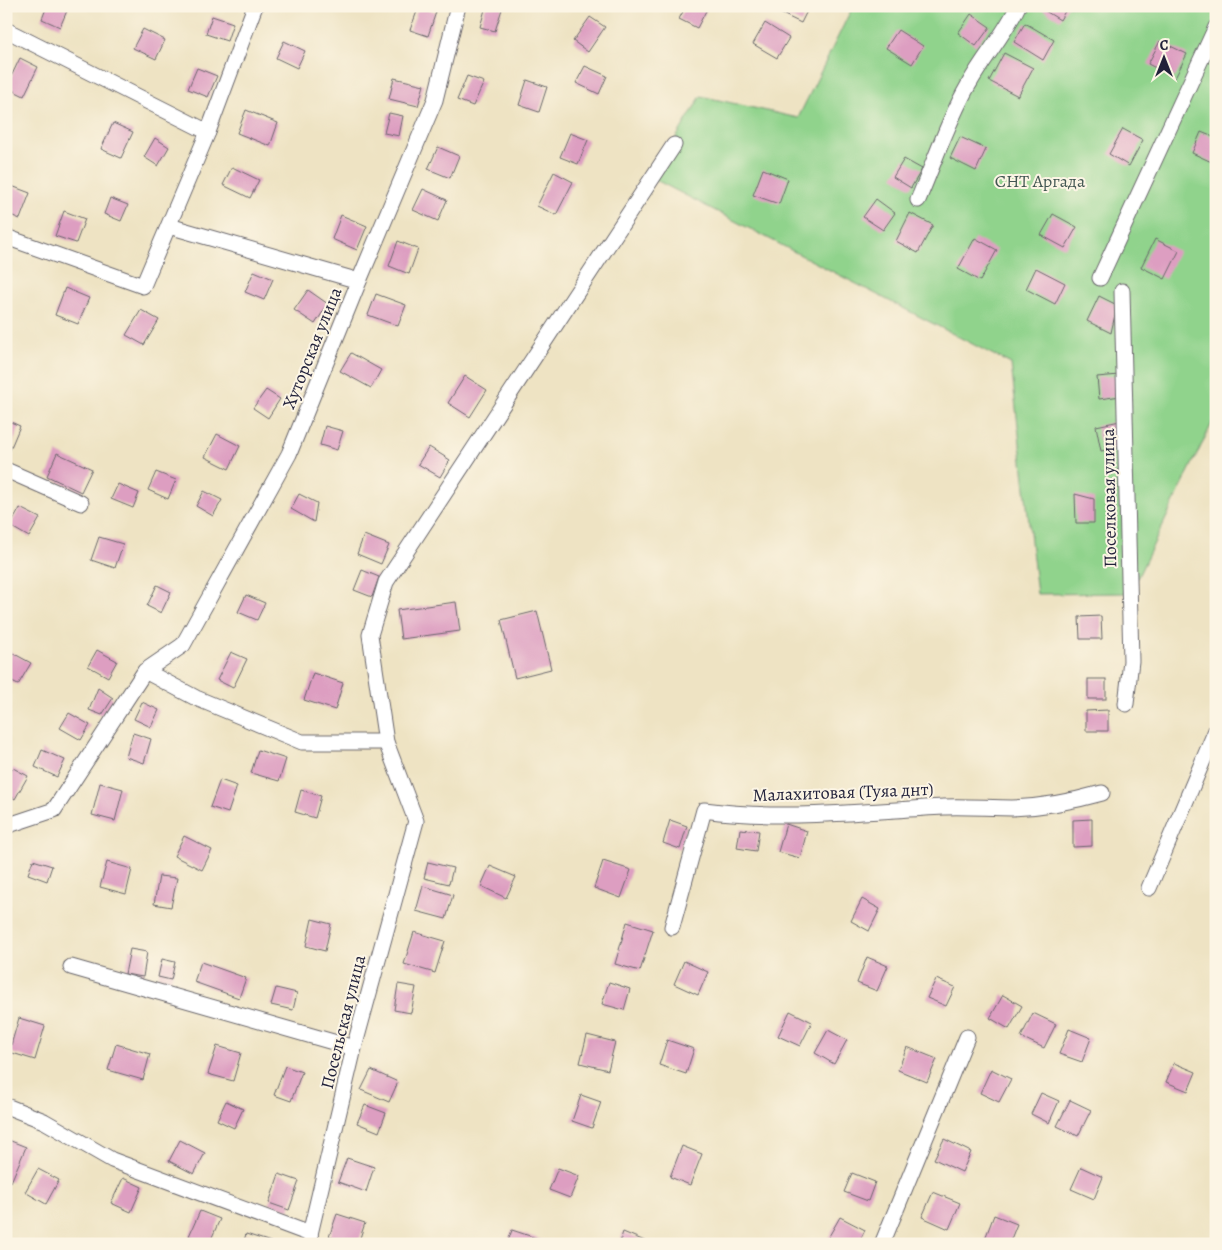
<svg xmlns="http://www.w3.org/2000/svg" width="1222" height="1250" viewBox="0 0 1222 1250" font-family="Alegreya,serif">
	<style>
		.green { fill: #90d38c; stroke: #597a64 }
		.building { fill: #dd9ec1 }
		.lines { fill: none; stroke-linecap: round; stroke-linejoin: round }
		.minor-casing { stroke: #69666b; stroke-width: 17 }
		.minor { stroke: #fff; stroke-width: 15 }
		.labels { text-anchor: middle; stroke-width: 4; stroke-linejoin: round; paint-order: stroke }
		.park-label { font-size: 18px; fill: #435753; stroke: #fcf5e5 }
		.street-label { font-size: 18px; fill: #22223b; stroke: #fcf5e5 }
	</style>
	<rect width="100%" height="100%" fill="#fcf5e5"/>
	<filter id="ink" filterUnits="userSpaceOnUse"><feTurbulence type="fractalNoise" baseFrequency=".02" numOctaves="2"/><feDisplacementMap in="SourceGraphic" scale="10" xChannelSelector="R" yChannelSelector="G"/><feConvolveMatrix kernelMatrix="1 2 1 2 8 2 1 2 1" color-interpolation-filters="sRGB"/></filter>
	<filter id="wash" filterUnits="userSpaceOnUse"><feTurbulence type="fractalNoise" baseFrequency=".0096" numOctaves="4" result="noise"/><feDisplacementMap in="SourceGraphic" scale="20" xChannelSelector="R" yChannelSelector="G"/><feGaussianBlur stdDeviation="1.12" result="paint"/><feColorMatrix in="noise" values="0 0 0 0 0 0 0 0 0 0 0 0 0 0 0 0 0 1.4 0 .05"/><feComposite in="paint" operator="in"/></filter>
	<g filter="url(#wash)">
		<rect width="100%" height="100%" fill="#eee3c3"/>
		<polygon class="green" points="853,6 1216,6 1216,415 1130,593 1037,594 1011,364 652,178 701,96 798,118"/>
		<g id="blocks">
			<g class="building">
				<polygon points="47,6 69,6 60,27 42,19"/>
				<polygon points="419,6 436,12 428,36 410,30"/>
				<polygon points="486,6 503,6 495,31 480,27"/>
				<polygon points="686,6 708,7 697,28 679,19"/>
				<polygon points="779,6 806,6 809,7 801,23 776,11"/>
				<polygon points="1037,6 1068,6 1060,20"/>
				<polygon points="971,14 990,27 976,46 958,33"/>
				<polygon points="212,16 233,23 227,41 206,34"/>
				<polygon points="590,17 605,27 588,52 573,41"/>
				<polygon points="765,23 789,38 777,58 753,44"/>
				<polygon points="1025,23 1054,40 1043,60 1014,42"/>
				<polygon points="143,29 165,40 156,59 133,48"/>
				<polygon points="898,30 923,46 912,64 886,48"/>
				<polygon points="284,41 305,51 297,68 276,58"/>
				<polygon points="1160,41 1187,54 1175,78 1148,64"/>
				<polygon points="1004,53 1033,68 1018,96 989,81"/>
				<polygon points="20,58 38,67 24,96 6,87"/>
				<polygon points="585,66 607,76 599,94 576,83"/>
				<polygon points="197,68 217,76 208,97 188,89"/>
				<polygon points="467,76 484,82 473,106 457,100"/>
				<polygon points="394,78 424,85 418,106 389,99"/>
				<polygon points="527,80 547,87 539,112 519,105"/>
				<polygon points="246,110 278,123 270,146 237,133"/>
				<polygon points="389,113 403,116 399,136 384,133"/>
				<polygon points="113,123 133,132 121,158 101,149"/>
				<polygon points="1123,129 1143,140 1129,166 1109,154"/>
				<polygon points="1201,132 1216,138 1216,164 1192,153"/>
				<polygon points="570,133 588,140 578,164 560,157"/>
				<polygon points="960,137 986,149 976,171 950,158"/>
				<polygon points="155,138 169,147 158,166 144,157"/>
				<polygon points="438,147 459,156 450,178 428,169"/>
				<polygon points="904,159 922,169 911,188 893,177"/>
				<polygon points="232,167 259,180 250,198 223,185"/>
				<polygon points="763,169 788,179 779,204 753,195"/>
				<polygon points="554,172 573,182 556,215 537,206"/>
				<polygon points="9,185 30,193 20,219 6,213 6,191"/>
				<polygon points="423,189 447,200 438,221 413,210"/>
				<polygon points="110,198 128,205 121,221 104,214"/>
				<polygon points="876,199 895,213 883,230 863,217"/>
				<polygon points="64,211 85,219 76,243 55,236"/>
				<polygon points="910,213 933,225 918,253 896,241"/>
				<polygon points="1053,214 1077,227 1065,248 1041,235"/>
				<polygon points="341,215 367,226 357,250 332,239"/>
				<polygon points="975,238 997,250 980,281 958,269"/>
				<polygon points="1155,239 1179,251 1165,279 1141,267"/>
				<polygon points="398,241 418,249 409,274 389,266"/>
				<polygon points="1036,268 1065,283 1055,304 1026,289"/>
				<polygon points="254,271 273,279 264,300 245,292"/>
				<polygon points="65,288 89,298 78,324 55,315"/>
				<polygon points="308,290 328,304 315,324 294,310"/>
				<polygon points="376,294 406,305 398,326 368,315"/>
				<polygon points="1099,296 1117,305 1111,333 1087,321"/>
				<polygon points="141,310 159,320 144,345 126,335"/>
				<polygon points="351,353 381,370 371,388 340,371"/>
				<polygon points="1119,375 1121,396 1099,399 1097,377"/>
				<polygon points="465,376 487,390 470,417 448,403"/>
				<polygon points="266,390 280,399 268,418 253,408"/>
				<polygon points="6,420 20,426 9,452 6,450"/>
				<polygon points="1120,421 1124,447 1101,451 1096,426"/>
				<polygon points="325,426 343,431 337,450 320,445"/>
				<polygon points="217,434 240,446 229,469 205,457"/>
				<polygon points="429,447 450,460 440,477 418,464"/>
				<polygon points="57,453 92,469 81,492 47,476"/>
				<polygon points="156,472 176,480 168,499 148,490"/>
				<polygon points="118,484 139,493 133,508 111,499"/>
				<polygon points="204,491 222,500 213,516 196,506"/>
				<polygon points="299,494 317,503 314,522 291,509"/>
				<polygon points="1075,494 1094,499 1094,523 1076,523"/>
				<polygon points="20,508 40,518 29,537 10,526"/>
				<polygon points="364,535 389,545 381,564 357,554"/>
				<polygon points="99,537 123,544 115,568 91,560"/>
				<polygon points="362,570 379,577 372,597 354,590"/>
				<polygon points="157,585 171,592 161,613 147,606"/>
				<polygon points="246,595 265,603 257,620 238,612"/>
				<polygon points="456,602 460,631 401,639 397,610"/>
				<polygon points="537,611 551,669 515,678 501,620"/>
				<polygon points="1101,616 1102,639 1080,639 1079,617"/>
				<polygon points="97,650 117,661 108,677 88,666"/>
				<polygon points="9,651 31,663 18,685 6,679 6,657"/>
				<polygon points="231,652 247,659 233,688 217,680"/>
				<polygon points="313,673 343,683 335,710 304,700"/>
				<rect x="1088" y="679" width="18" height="20"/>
				<polygon points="98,688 113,698 102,715 89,710"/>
				<polygon points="142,702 159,710 151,727 134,719"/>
				<polygon points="1108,710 1108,731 1086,731 1086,711"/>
				<polygon points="69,713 90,725 81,740 60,728"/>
				<polygon points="133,733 151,739 144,763 126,757"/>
				<polygon points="42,750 65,760 57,777 35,767"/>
				<polygon points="258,750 286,759 279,781 251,773"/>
				<polygon points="13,768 28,776 15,799 6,794 6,780"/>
				<polygon points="220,780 237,786 228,813 210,807"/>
				<polygon points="100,783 123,789 115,821 92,815"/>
				<polygon points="301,790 321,796 315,818 295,812"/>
				<polygon points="1092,819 1092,846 1073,847 1073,820"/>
				<polygon points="670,820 687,826 680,849 663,843"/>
				<polygon points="786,824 807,831 800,858 778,852"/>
				<polygon points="740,829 759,831 756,851 737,848"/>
				<polygon points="184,836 212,850 202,870 174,856"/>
				<polygon points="33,860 52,866 47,881 28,874"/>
				<polygon points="603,861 631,870 621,898 594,888"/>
				<polygon points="107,862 132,869 126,894 100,887"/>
				<polygon points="428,862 453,868 449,884 424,878"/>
				<polygon points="490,866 516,877 506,898 481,886"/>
				<polygon points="159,876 177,878 171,907 154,904"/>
				<polygon points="423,886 453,895 446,919 416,911"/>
				<polygon points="862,899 880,909 869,931 851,921"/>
				<polygon points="312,919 331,924 325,951 306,946"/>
				<polygon points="627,922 653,930 640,971 615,964"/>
				<polygon points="414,932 445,941 435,973 404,964"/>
				<polygon points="130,949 147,952 143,977 125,974"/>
				<polygon points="867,957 888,966 877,991 857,983"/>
				<polygon points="162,959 175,962 171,980 158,977"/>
				<polygon points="684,961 708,972 698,995 674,984"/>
				<polygon points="201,962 246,978 239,998 194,982"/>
				<polygon points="936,979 955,987 946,1006 927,998"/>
				<polygon points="609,982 630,989 624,1010 602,1004"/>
				<polygon points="398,984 416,987 411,1013 394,1010"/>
				<polygon points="276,988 297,993 293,1010 271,1005"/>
				<polygon points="1003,995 1022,1006 1009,1029 990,1018"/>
				<polygon points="790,1011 812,1022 800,1046 778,1036"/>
				<polygon points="1033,1013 1056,1024 1044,1048 1021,1037"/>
				<polygon points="19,1018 45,1026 35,1060 9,1052"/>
				<polygon points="1069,1029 1091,1038 1082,1062 1059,1054"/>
				<polygon points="828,1030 847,1040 834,1064 815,1053"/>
				<polygon points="587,1035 615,1042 608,1070 580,1063"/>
				<polygon points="667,1040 694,1049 686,1074 659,1065"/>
				<polygon points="116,1044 150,1054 143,1080 108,1070"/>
				<polygon points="217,1046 241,1053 233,1081 208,1074"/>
				<polygon points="907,1047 937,1059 927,1082 898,1070"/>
				<polygon points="1174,1063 1196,1072 1188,1091 1166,1082"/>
				<polygon points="285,1066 302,1072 291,1101 274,1095"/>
				<polygon points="991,1069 1011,1079 999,1102 980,1093"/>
				<polygon points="371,1070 398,1082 389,1102 361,1090"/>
				<polygon points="1041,1093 1059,1101 1049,1123 1031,1114"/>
				<polygon points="581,1095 601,1102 592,1128 572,1121"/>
				<polygon points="1070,1100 1091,1110 1078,1136 1057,1126"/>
				<polygon points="226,1101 243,1109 234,1128 217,1120"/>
				<polygon points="365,1105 386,1113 379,1132 357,1123"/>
				<polygon points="6,1139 26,1147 11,1182 6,1180"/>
				<polygon points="944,1139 971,1152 962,1172 934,1159"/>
				<polygon points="180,1140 205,1153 194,1174 169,1161"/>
				<polygon points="682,1146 702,1154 690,1185 670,1177"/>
				<polygon points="347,1158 374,1167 366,1192 338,1182"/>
				<polygon points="1081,1167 1103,1177 1094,1199 1071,1189"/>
				<polygon points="558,1168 579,1176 570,1198 549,1190"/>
				<polygon points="38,1169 59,1180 46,1204 25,1192"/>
				<polygon points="852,1173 875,1182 868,1201 844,1192"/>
				<polygon points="279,1174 299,1181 289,1210 269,1203"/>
				<polygon points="123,1178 142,1187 131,1212 111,1203"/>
				<polygon points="933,1192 960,1203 949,1229 922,1217"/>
				<polygon points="200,1211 220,1219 209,1244 189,1236"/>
				<polygon points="337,1214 365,1223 358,1244 350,1244 329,1237"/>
				<polygon points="994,1215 1017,1224 1009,1244 983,1244"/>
				<polygon points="840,1217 865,1230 858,1244 838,1244 828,1238"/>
				<polygon points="512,1230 542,1240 541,1244 507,1244"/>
				<polygon points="623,1232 652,1244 619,1244"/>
				<polygon points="246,1234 271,1242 270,1244 243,1244"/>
			</g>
		</g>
	</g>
	<g filter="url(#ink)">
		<use href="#blocks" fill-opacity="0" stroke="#69666b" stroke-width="1"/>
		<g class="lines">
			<g class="minor-casing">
				<g id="minor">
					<polyline points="6,30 208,132"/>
					<path d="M918 200C934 163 949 118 969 84 984 57 1005 34 1018 6"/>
					<polyline points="169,226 359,281"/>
					<polyline points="6,237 143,286 208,132 255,6"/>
					<polyline points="1100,278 1216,27"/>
					<polyline points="1122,291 1131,661 1126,704"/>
					<polyline points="6,470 81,503"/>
					<polyline points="145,671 196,698 302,742 386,742"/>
					<polyline points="6,826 54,810 145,671 183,645 289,454 359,281 435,100 458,6"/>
					<polyline points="1149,888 1216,730"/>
					<path d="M672 927 704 810C783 821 865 811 944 807 967 806 989 808 1012 808 1041 807 1074 801 1102 793"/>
					<polyline points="71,967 354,1048"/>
					<polyline points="6,1106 44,1121 112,1160 310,1234"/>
					<polyline points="312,1244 310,1234 354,1048 416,821 386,742 370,635 386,582 674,145"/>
					<polyline points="882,1244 967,1037"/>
				</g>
			</g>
			<use href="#minor" class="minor"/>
		</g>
	</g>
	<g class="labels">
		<g class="park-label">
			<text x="1040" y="187">СНТ Аргада</text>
		</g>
		<g class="street-label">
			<text transform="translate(312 348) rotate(-68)" y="6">Хуторская улица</text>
			<text transform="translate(1109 498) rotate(-91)" y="6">Поселковая улица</text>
			<text transform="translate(843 792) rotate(-2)" y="6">Малахитовая (Туяа днт)</text>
			<text transform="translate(343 1022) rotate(-76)" y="6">Посельская улица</text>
		</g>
	</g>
	<rect width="1222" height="1250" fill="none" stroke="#fcf5e5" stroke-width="25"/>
	<g transform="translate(1164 58)" stroke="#fcf5e5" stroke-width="4" paint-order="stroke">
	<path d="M0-4L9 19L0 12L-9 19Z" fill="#22223b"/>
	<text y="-8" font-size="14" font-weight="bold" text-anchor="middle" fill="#22223b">С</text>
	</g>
</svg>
